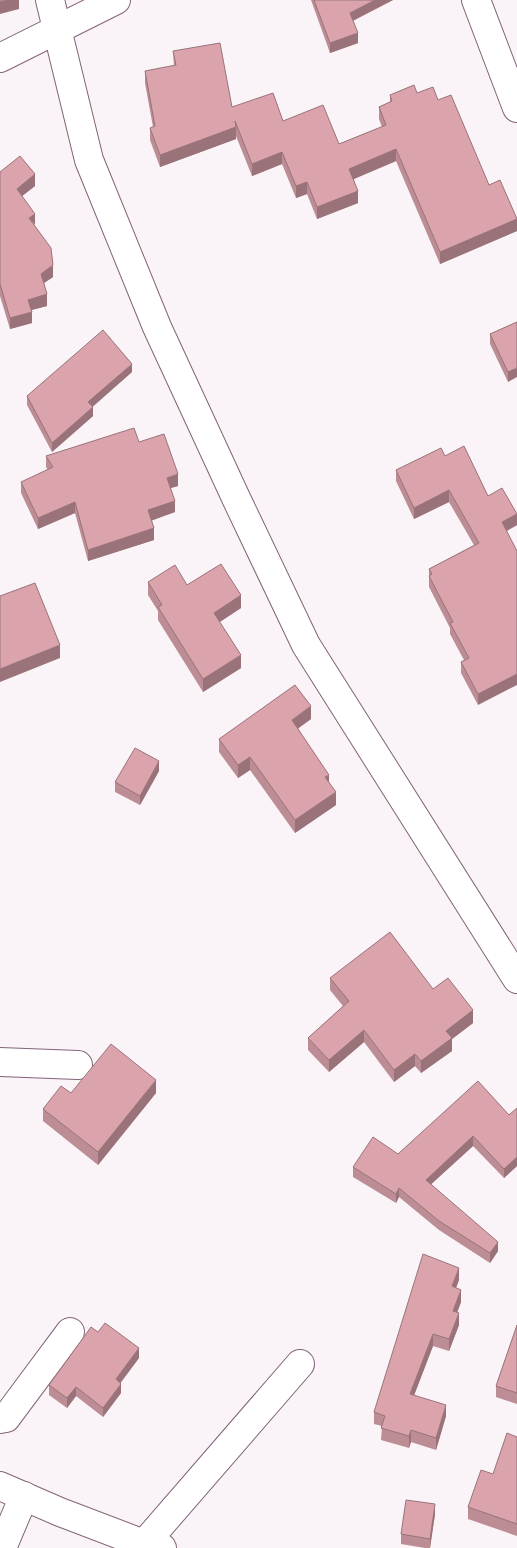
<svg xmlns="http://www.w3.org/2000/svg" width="517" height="1548" viewBox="0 0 517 1548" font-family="'Fira Sans Condensed',sans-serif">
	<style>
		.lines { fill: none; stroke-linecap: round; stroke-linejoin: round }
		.minor-casing { stroke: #826378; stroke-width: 30 }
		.minor { stroke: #fff; stroke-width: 28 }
		.wall { fill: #bc8d95 }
		.shaded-wall { fill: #997379 }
		.building { fill: #dba4ad; stroke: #997379 }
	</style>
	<rect width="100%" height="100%" fill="#faf3f8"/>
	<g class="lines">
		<g class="minor-casing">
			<g id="minor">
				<polyline points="50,0 89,160 157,327 236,498 306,645 517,979"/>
				<polyline points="476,0 517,108"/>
				<polyline points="0,58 116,0"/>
				<polyline points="0,1062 78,1065"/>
				<polyline points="0,1419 6,1418 70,1332"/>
				<polyline points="0,1486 60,1512 144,1544 162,1548"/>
				<polyline points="144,1544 300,1364"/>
				<polyline points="2,1548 24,1496"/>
			</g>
		</g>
		<use href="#minor" class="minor"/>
	</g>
	<g class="wall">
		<polygon points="311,0 393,0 353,21 358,43 330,53"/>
		<polygon points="173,51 232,107 283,121 339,144 382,127 379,119 379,107 390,102 390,95 417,93 438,100 489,185 517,218 517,231 440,264 396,161 354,179 358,203 317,219 307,194 296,198 282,164 252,176 236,136 236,139 160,167 150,140 150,128 153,127 145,83 145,71 174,66"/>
		<polygon points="0,172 35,186 22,196 53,277 44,283 47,306 31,310 32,323 10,329 0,296"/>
		<polygon points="517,322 508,382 490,344 490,334"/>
		<polygon points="132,372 92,406 93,416 52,452 27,405 27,396"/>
		<polygon points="139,442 178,486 171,488 175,512 151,520 154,540 88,561 75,513 38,529 21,493 21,482 48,470 46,467 46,456"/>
		<polygon points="445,456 488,496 517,514 517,525 507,531 478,705 461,673 461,662 464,660 450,634 450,628 429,587 429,569 474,545 449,502 414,519 396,481 396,470"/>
		<polygon points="148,582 187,585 241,608 219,622 241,668 203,692 158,620 158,611 148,595"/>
		<polygon points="311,719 298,728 329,782 336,805 295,833 250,770 238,778 219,752 219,739"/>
		<polygon points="159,771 140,805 115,792 115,782"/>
		<polygon points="330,978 433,989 473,1023 452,1039 452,1051 421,1073 415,1066 394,1082 364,1042 329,1072 308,1050 308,1038 343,1006 330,990"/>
		<polygon points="71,1093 156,1093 98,1165 43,1121 43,1109"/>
		<polygon points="517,1108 517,1166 504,1178 473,1146 431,1184 498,1251 490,1263 439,1230 399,1197 396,1203 353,1177 353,1167 398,1154 509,1115"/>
		<polygon points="459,1280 456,1288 461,1302 457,1313 459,1325 449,1351 433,1346 414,1395 446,1416 436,1450 411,1442 409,1448 381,1440 382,1426 374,1424 374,1412"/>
		<polygon points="517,1325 517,1404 496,1397 496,1386"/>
		<polygon points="139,1358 120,1383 121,1393 103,1417 76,1396 67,1408 49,1395 49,1385"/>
		<polygon points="517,1437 517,1536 468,1519 468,1507 493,1474"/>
		<polygon points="435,1514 430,1548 425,1548 401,1544 401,1534"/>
	</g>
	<g class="shaded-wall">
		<polygon points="9,0 19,0 19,9 0,14 0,2"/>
		<polygon points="375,0 393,0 350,22 350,13"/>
		<polygon points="358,33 358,43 330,53 330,43"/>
		<polygon points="236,127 236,139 160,167 160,155"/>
		<polygon points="396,149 396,161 349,181 349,169"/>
		<polygon points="282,152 282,164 252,176 252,164"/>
		<polygon points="35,174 35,186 17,200 17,189"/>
		<polygon points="307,182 307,194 296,198 296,186"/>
		<polygon points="358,191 358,203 317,219 317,207"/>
		<polygon points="35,214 35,225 29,218"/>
		<polygon points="517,219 517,231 440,264 440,252"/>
		<polygon points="53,265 53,277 41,285 41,274"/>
		<polygon points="47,294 47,306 28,311 28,300"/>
		<polygon points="32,312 32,323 10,329 10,318"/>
		<polygon points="132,364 132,372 88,411 88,402"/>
		<polygon points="517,368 517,377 508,382 508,372"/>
		<polygon points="93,407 93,416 52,452 52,443"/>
		<polygon points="178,474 178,486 167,489 167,478"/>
		<polygon points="449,490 449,502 414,519 414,508"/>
		<polygon points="175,501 175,512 148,522 148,510"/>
		<polygon points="75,502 75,513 38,529 38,518"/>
		<polygon points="517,514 517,525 502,533 502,522"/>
		<polygon points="154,528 154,540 88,561 88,550"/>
		<polygon points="241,595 241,608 214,626 214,613"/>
		<polygon points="60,645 60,658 0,682 0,669"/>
		<polygon points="241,655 241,668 203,692 203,679"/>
		<polygon points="517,674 517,685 478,705 478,694"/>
		<polygon points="311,706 311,719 292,733 292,720"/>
		<polygon points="250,757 250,770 238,778 238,765"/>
		<polygon points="159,761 159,771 140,805 140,796"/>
		<polygon points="329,775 329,788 325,777"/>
		<polygon points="336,792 336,805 295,833 295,820"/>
		<polygon points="473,1010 473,1023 452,1039 452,1051 421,1073 421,1061 446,1031"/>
		<polygon points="364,1030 364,1042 329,1072 329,1060"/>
		<polygon points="415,1054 415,1066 394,1082 394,1070"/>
		<polygon points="156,1080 156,1093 98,1165 98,1152"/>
		<polygon points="473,1136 473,1146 426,1189 426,1180"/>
		<polygon points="517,1157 517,1166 504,1178 504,1169"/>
		<polygon points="399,1188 399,1197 396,1203 396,1194"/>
		<polygon points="498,1242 498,1251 490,1263 490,1253"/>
		<polygon points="459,1268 459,1280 452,1298 452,1286"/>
		<polygon points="461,1290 461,1302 453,1323 453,1311"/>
		<polygon points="459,1313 459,1325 449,1351 449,1339"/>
		<polygon points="433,1334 433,1346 410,1406 410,1394"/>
		<polygon points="139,1348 139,1358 116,1389 116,1379"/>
		<polygon points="121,1384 121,1393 103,1417 103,1408"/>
		<polygon points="76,1387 76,1396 67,1408 67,1398"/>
		<polygon points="446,1405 446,1416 436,1450 436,1438"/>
		<polygon points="411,1430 411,1442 409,1448 409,1436"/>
		<polygon points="435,1504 435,1514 430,1548 430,1539"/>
	</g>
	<g class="building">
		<polygon points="0,0 9,0 0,2"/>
		<polygon points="314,0 375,0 350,13 358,33 330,43"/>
		<polygon points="220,43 232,107 273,93 283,121 323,105 339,144 386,125 379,107 392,101 390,95 414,85 417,93 433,87 438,100 451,95 489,185 500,180 517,219 440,252 396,149 349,169 358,191 317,207 307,182 296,186 282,152 252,164 235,121 236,127 160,155 150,128 155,126 145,71 176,65 173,51"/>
		<polygon points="20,156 35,174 17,189 35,214 29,218 51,248 53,265 41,274 47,294 28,300 32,312 10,318 0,284 0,172"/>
		<polygon points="517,322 517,368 508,372 490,334"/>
		<polygon points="103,330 132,364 88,402 93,407 52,443 27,396"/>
		<polygon points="134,428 139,442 164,434 178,474 167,478 175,501 148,510 154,528 88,550 75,502 38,518 21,482 53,467 46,456"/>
		<polygon points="464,446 488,496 502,488 517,514 502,522 517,551 517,674 478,694 461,662 469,658 450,623 453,622 429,576 432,574 429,569 479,543 449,490 414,508 396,470 441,448 445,456"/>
		<polygon points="221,564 241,595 214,613 241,655 203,679 158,607 162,605 148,582 175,565 187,585"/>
		<polygon points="35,583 60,645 0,669 0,596"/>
		<polygon points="295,685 311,706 292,720 329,775 325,777 336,792 295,820 250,757 238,765 219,739"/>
		<polygon points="135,748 159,761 140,796 115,782"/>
		<polygon points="390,932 433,989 448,978 473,1010 446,1031 452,1038 421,1061 415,1054 394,1070 364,1030 329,1060 308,1038 349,1001 330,978"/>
		<polygon points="111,1044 156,1080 98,1152 43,1109 61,1086 71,1093"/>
		<polygon points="478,1081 509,1115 517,1108 517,1157 504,1169 473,1136 426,1180 498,1242 490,1253 439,1221 399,1188 396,1194 353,1167 373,1137 398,1154"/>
		<polygon points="423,1254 459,1268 452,1286 461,1290 453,1311 459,1313 449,1339 433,1334 410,1394 446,1405 436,1438 411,1430 409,1436 381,1428 385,1416 374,1412"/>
		<polygon points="105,1323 139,1348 116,1379 121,1384 103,1408 76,1387 67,1398 49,1385 91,1327 98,1332"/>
		<polygon points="517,1325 517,1393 496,1386"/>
		<polygon points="507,1433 517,1437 517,1524 468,1507 481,1470 493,1474"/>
		<polygon points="406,1500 435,1504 430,1539 401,1534"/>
	</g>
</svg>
